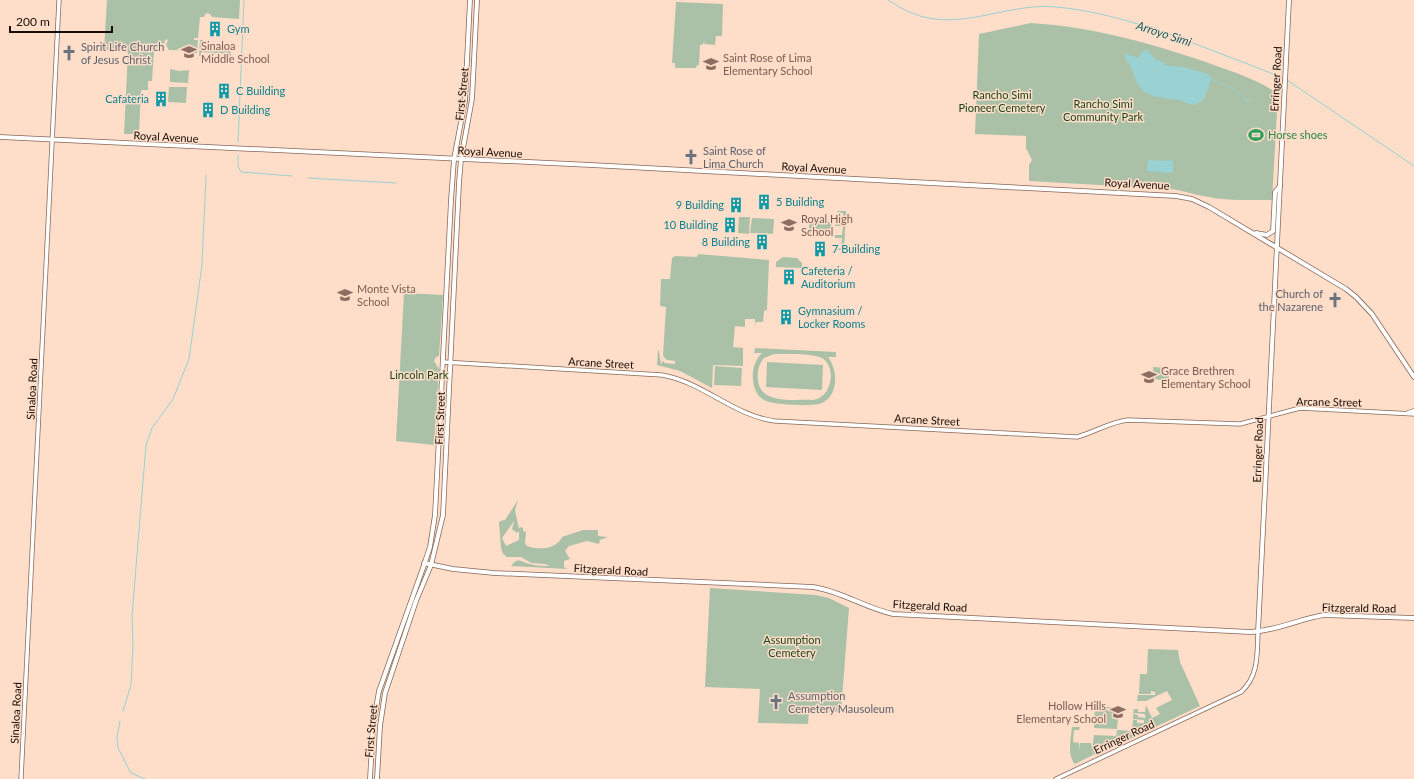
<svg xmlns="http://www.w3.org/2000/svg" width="1414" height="779" viewBox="0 0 1414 779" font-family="Lato,sans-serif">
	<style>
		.green { fill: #aac1a8; fill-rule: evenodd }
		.water { fill: #9ad1d3 }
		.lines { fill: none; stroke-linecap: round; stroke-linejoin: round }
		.stream { stroke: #9ad1d3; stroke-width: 1 }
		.tertiary-casing { stroke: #866857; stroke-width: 5 }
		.secondary-casing { stroke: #866857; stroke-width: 5.5 }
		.tertiary { stroke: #fff; stroke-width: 3.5 }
		.secondary { stroke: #fff; stroke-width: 4 }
		.labels { text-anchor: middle; stroke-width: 3; stroke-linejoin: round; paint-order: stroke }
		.culture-label { font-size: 11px; fill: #0d838f; stroke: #feddc9; text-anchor: start }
		.education-label { font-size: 11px; fill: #785e54; stroke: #feddc9; text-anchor: start }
		.worship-label { font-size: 11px; fill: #5b616d; stroke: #feddc9; text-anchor: start }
		.street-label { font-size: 11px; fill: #170d06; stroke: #feddc9 }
		.park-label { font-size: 11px; fill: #184417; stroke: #feddc9 }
		.leisure-label { font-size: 11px; fill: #27864d; stroke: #feddc9; text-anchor: start }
		.water-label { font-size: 12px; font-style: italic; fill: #166163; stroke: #feddc9 }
	</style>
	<rect width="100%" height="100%" fill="#feddc9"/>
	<g class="green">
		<polygon points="107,0 240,0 239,19 212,17 210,14 206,13 204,17 200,17 198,38 194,38 194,40 198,40 197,53 192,53 192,51 169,50 166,45 168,40 166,39 163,45 165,50 154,51 152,81 148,81 148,90 141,90 139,134 124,134 128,52 104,50"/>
		<polygon points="676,2 723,4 722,36 716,36 715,45 704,44 705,41 702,45 700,45 699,65 697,65 696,68 675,68 675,63 672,63"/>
		<path d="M1031 23C1094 27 1155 44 1214 65 1236 73 1259 80 1278 94L1272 200C1249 200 1226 201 1203 196 1192 194 1182 190 1170 189L1029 181V165L1032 160 1026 148V136L975 134 979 34Z"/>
		<polygon points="200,40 203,40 203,47 230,49 232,63 225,63 226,54 220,53 220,58 217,58 217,53 201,52 201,56 199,56"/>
		<polygon points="170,69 179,71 189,70 188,83 170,82"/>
		<polygon points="169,87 187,87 186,103 168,102"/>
		<polygon points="837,211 846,211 844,250 835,250 841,248 842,238 835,238 835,235 842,235 843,226 835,226 836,221 843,222 843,213 837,212"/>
		<polygon points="739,217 750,217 749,234 738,233"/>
		<polygon points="752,218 774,219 773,234 750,233"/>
		<polygon points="809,221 832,222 832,236 811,236 809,235"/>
		<polygon points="698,254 769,260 767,310 764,311 763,322 756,322 755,325 755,319 745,319 745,327 735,326 733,347 743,348 743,366 713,365 712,388 680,371 657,365 658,350 659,351 661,364 663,361 665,363 675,364 675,361 667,360 663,356 666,307 660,306 661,279 670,279 672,258 675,256 697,257"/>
		<polygon points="783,257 797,258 802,263 802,268 776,267 776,262"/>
		<polygon points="404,293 443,295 439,356 436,357 434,361 439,369 434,445 396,441"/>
		<path d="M755 348 836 352V357H828C838 370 839 395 822 403 813 407 772 405 764 400 757 396 753 387 753 379 752 369 755 360 762 353H754ZM774 354C786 354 813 353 822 358 837 367 832 398 813 400 794 399 759 405 758 379 757 371 759 364 764 358Z"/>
		<polygon points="767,362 823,365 822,390 766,387"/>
		<polygon points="715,366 742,368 741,386 714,385"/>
		<polygon points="1153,367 1169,368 1169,381 1153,379"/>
		<path d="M518 500 515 510 519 529 520 527 523 528V531L526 532 525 543 527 546C538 550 556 550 562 537L583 530H598V536L608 537 600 540 599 544 587 541 569 546 565 551 570 559 564 561V567L567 569 511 566C518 556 521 562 530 564 536 566 544 566 550 566L545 564 531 563 521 557H507L503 554 501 548 499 523 500 521 505 520ZM514 521 512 529 517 533 519 531V540L506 546 502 538Z"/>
		<polygon points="710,588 816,595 829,598 849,608 841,712 809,710 808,724 758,723 760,689 705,687"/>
		<polygon points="1148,649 1178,650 1180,662 1200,706 1119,744 1118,731 1117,744 1094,755 1092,750 1094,735 1116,736 1117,730 1132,731 1133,720 1137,720 1137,723 1144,723 1144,720 1133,719 1133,714 1138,715 1138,717 1145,718 1145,714 1133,713 1134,709 1138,709 1138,712 1145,712 1146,705 1152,718 1160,714 1156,708 1172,700 1167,691 1146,701 1137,701 1138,695 1155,695 1155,692 1151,691 1151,694 1139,694 1140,674 1147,674"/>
		<polygon points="1095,704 1095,709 1107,709 1107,707 1119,707 1117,729 1094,728"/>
		<path d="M1072 727H1080L1079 730H1074L1073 742 1079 743V750L1080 743H1091L1093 755 1075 764C1067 756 1071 737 1072 727Z"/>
	</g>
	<g class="water">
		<path d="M1144 50H1148L1156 60 1163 62 1167 66 1183 67 1208 74 1211 79C1209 85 1206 101 1199 103 1191 107 1186 102 1178 100 1160 97 1143 99 1135 78 1134 76 1134 73 1132 70 1130 63 1125 61 1124 53L1138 58Z"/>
		<polygon points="1148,160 1173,161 1173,173 1147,171"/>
	</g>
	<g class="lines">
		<g class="stream">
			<path d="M888 0C895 4 903 10 912 13 960 33 1007 2 1056 7 1112 12 1167 33 1219 53 1241 62 1263 69 1284 79"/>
			<polyline points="1211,79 1234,89 1246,100 1250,100"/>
			<polyline points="1287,80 1414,166"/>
			<polyline points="238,142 244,0"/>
			<polyline points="238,155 238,166 241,172 292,176"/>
			<polyline points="308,178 396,183"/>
			<polyline points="123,711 131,685 133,646 132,616 146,445 152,428 173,399 189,359 202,265 206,175"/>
			<polyline points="120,721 117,737 118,748 131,773 145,779"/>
		</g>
		<g class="tertiary-casing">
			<g id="tertiary">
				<path d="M443 362 662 375C703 382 734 416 775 421L1077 437C1095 432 1110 422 1128 420L1240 424 1300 408 1414 414"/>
				<polyline points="21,779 59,0"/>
				<path d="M1056 779 1241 692C1259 676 1257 654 1258 632"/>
			</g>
		</g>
		<g class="secondary-casing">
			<g id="secondary">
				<polyline points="0,137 591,165 1176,196 1192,199 1209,207 1346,289 1356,297 1372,314 1414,377"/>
				<polyline points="1256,233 1267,235 1273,231 1275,192 1280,186"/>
				<polyline points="1408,413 1414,411"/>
				<path d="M424 563 453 569 494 573 813 587C841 591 865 608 893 614L1250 632C1277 631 1298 619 1324 615L1414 618"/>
				<polyline points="1258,632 1289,0"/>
				<polyline points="370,779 373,726 379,691 423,568 430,547 435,515 451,200 454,159 465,101 470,0"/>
				<polyline points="377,779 380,726 385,693 416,601 431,565 443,515 459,183 461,159 472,99 477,0"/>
			</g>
		</g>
		<use href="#tertiary" class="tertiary"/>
		<use href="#secondary" class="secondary"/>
	</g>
	<defs>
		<g id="building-bare" transform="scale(1.2)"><path d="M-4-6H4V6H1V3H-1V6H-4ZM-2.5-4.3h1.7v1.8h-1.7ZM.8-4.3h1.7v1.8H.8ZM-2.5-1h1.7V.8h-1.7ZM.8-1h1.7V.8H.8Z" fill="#0f9aa8" stroke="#feddc9" stroke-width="2.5" paint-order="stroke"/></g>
		<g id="school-bare" transform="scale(1.2)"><path d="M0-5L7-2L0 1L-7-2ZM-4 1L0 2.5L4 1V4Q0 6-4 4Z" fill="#8d6e63" stroke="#feddc9" stroke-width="2.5" paint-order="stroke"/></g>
		<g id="church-bare" transform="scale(1.2)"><path d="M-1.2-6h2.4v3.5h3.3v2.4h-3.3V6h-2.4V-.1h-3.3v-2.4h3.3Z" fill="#6b7280" stroke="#feddc9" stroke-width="2.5" paint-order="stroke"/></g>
		<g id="stadium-bare" transform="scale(1.2)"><path d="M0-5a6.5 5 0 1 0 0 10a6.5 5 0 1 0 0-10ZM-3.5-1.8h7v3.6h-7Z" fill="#2e9e5b" stroke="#feddc9" stroke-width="2.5" paint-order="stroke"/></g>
	</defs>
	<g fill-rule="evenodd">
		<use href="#building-bare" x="215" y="29"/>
		<use href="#school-bare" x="189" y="52"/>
		<use href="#church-bare" x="69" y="53"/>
		<use href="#school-bare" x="711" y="64"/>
		<use href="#building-bare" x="224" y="91"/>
		<use href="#building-bare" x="161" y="99"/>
		<use href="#building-bare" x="208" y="110"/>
		<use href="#stadium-bare" x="1256" y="135"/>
		<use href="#church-bare" x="691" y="157"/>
		<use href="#building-bare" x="764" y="202"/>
		<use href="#building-bare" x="736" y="205"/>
		<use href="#building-bare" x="730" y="225"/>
		<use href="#school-bare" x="789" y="225"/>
		<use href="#building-bare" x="762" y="242"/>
		<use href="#building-bare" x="820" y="249"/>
		<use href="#building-bare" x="789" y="277"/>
		<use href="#school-bare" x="345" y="295"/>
		<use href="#church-bare" x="1335" y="300"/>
		<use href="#building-bare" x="786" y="317"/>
		<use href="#school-bare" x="1149" y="377"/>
		<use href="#church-bare" x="776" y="702"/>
		<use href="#school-bare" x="1118" y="712"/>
	</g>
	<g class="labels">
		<g class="culture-label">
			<text x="227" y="33">Gym</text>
			<text x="236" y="95">C Building</text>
			<text x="149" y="103" text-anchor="end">Cafateria</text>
			<text x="220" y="114">D Building</text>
			<text x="776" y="206">5 Building</text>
			<text x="724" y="209" text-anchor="end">9 Building</text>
			<text x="718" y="229" text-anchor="end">10 Building</text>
			<text x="750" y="246" text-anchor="end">8 Building</text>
			<text x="832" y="253">7 Building</text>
			<text x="801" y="275">Cafeteria /<tspan x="801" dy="13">Auditorium</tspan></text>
			<text x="798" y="315">Gymnasium /<tspan x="798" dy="13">Locker Rooms</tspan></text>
		</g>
		<g class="education-label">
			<text x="201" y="50">Sinaloa<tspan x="201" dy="13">Middle School</tspan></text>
			<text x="723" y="62">Saint Rose of Lima<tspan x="723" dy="13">Elementary School</tspan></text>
			<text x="801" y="223">Royal High<tspan x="801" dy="13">School</tspan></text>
			<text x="357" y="293">Monte Vista<tspan x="357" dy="13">School</tspan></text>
			<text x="1161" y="375">Grace Brethren<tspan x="1161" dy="13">Elementary School</tspan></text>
			<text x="1106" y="710" text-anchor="end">Hollow Hills<tspan x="1106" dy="13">Elementary School</tspan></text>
		</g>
		<g class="worship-label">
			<text x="81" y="51">Spirit Life Church<tspan x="81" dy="13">of Jesus Christ</tspan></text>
			<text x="703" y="155">Saint Rose of<tspan x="703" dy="13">Lima Church</tspan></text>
			<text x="1323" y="298" text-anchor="end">Church of<tspan x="1323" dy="13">the Nazarene</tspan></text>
			<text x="788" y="700">Assumption<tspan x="788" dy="13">Cemetery Mausoleum</tspan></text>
		</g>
		<g class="street-label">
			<text transform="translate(1276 79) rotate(-87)" y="4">Erringer Road</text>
			<text transform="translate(462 94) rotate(-84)" y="4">First Street</text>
			<text transform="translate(166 137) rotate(3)" y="4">Royal Avenue</text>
			<text transform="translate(490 152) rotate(3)" y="4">Royal Avenue</text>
			<text transform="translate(814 168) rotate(3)" y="4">Royal Avenue</text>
			<text transform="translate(1137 184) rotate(3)" y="4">Royal Avenue</text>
			<text transform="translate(601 363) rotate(3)" y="4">Arcane Street</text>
			<text transform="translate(32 389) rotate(-87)" y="4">Sinaloa Road</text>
			<text transform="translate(1329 402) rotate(1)" y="4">Arcane Street</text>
			<text transform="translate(440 418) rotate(-88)" y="4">First Street</text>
			<text transform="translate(927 420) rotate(3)" y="4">Arcane Street</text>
			<text transform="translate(1258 450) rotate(-88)" y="4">Erringer Road</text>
			<text transform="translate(611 570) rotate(3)" y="4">Fitzgerald Road</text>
			<text transform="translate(930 606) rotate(3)" y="4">Fitzgerald Road</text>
			<text transform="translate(1359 608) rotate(1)" y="4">Fitzgerald Road</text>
			<text transform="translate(16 713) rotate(-87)" y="4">Sinaloa Road</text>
			<text transform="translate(371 731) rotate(-85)" y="4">First Street</text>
			<text transform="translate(1124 737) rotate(-25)" y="4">Erringer Road</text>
		</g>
		<g class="park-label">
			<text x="1002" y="99">Rancho Simi<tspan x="1002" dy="13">Pioneer Cemetery</tspan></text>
			<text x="1103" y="108">Rancho Simi<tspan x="1103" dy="13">Community Park</tspan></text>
			<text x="419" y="379">Lincoln Park</text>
			<text x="792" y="644">Assumption<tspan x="792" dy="13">Cemetery</tspan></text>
		</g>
		<g class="leisure-label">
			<text x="1268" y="139">Horse shoes</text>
		</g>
		<g class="water-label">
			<text transform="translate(1164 34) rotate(18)" y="4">Arroyo Simi</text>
		</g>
	</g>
	<path d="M10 26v6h102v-6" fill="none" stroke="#170d06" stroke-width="2"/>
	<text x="16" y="26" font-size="12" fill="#170d06" stroke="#feddc9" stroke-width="3" paint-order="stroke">200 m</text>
</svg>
